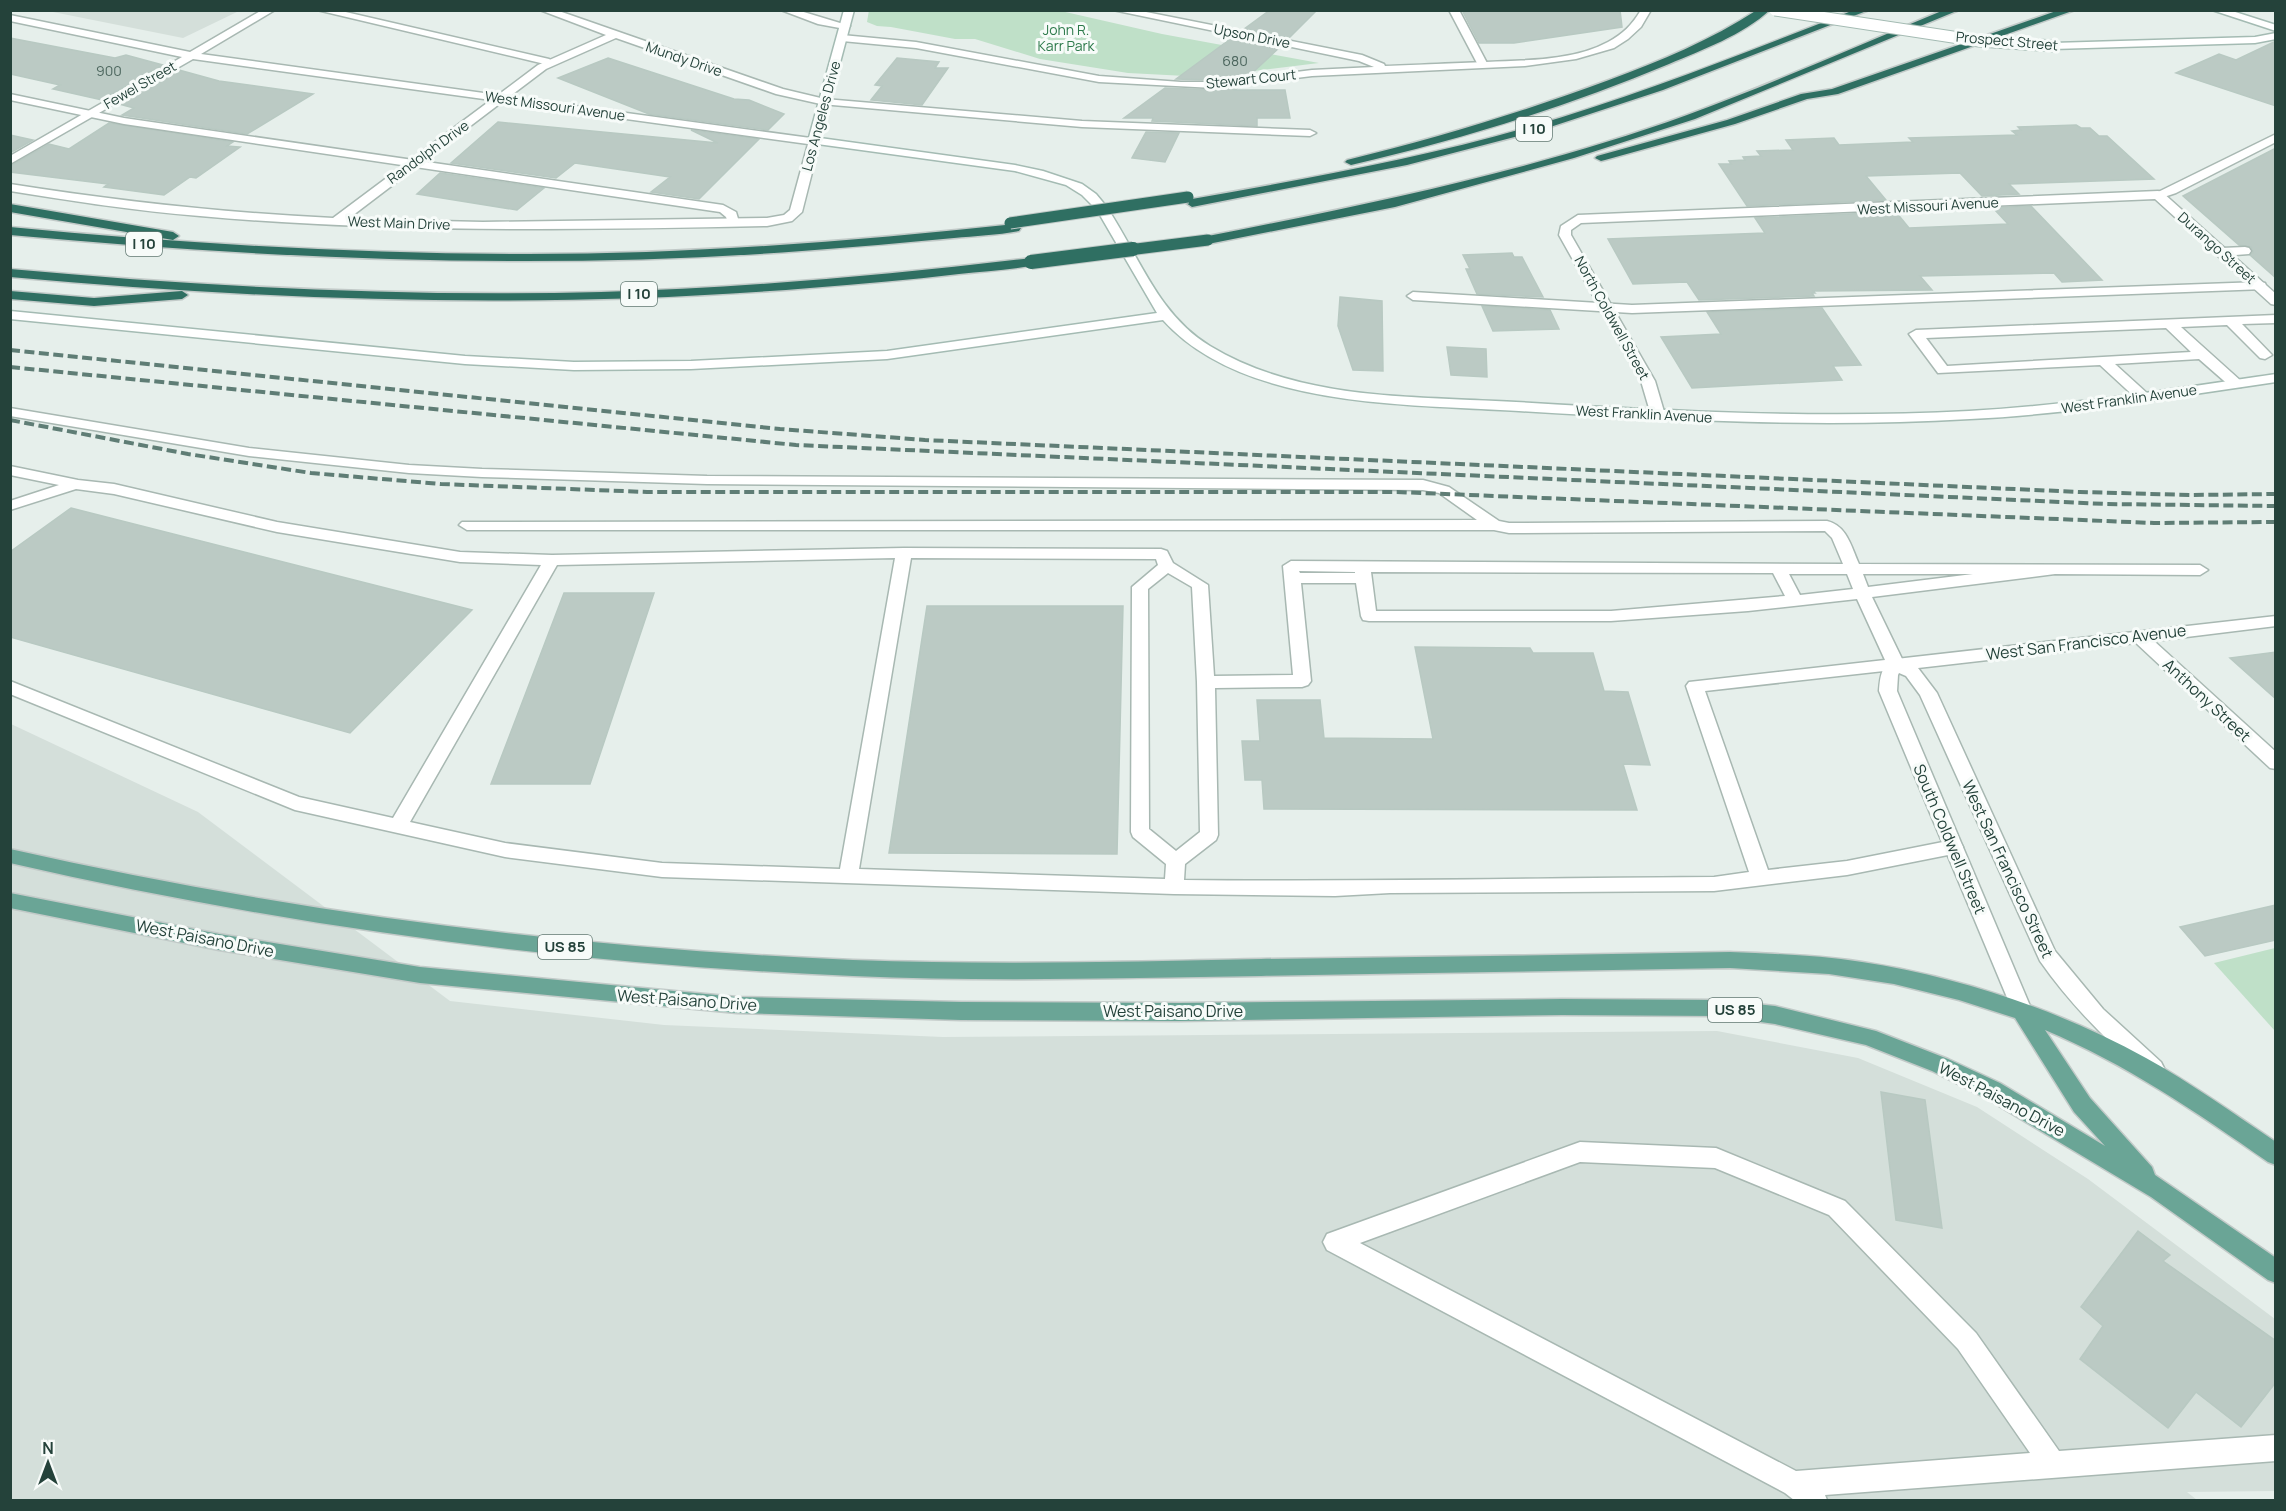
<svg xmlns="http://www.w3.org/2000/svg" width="2286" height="1511" viewBox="0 0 2286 1511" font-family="Manrope,sans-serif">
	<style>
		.built { fill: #d4dfda }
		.green { fill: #bfe0c8 }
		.building { fill: #bbcac4; stroke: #b8c9c2; stroke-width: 1.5 }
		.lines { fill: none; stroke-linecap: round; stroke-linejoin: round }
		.lane-casing { stroke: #a8b8b2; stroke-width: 3 }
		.street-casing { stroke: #a8b8b2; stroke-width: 3 }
		.secondary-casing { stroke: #a4bbb3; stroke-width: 3 }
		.primary-casing { stroke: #c2cac8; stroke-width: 3 }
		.highway-casing { stroke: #c2cac8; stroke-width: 3 }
		.lane { fill: #fff; fill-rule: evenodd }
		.street { fill: #fff; fill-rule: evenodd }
		.secondary { fill: #fff; fill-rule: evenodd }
		.primary { fill: #6aa596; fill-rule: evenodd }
		.highway { fill: #2f6f62; fill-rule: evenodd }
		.rail { stroke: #5f7d75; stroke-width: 4; stroke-dasharray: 10 4.5; stroke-linecap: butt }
		.secondary-bridge-casing { stroke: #a4bbb3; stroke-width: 13; stroke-linecap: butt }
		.highway-bridge-far1-casing { stroke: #c2cac8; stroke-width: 13; stroke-linecap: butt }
		.highway-bridge-casing { stroke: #c2cac8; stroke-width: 16; stroke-linecap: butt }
		.secondary-bridge { stroke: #fff; stroke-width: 11 }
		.highway-bridge-far1 { stroke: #2f6f62; stroke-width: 11 }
		.highway-bridge { stroke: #2f6f62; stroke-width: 14 }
		.labels { text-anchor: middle; stroke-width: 6; stroke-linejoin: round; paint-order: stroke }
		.far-park-label { font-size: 14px; fill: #2d7a4b; stroke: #f7fbf9 }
		.far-street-label { font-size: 14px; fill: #24423a; stroke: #f7fbf9 }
		.number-label { font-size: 14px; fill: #4a645c }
		.shield { fill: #f7fbf9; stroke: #637a73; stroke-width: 1.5 }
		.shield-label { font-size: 15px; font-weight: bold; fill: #24423a }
		.street-label { font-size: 16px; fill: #24423a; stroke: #f7fbf9 }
	</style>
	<rect width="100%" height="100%" fill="#e6efeb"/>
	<g class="built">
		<polygon points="48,11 239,10 239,11 183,38"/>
		<polygon points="11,724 198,812 450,1001 664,1025 943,1037 1717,1031 1858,1058 1977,1107 2088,1179 2275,1319 2275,1491 2187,1492 2197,1500 11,1500"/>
	</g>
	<g class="green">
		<polygon points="869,10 1061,11 1162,34 1319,63 1205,77 1128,73 1040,59 975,39 955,39 891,27 877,26 867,22"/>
		<polygon points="2275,948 2276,948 2275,1031 2214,963"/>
	</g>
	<g class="building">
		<polygon points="1270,10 1317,10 1289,38 1244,29"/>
		<polygon points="1462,10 1620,10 1622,27 1514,43 1479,43"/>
		<polygon points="1233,37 1280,47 1250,75 1214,80 1176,79"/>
		<polygon points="10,38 115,58 126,55 163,65 102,100 53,89 60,85 10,74"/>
		<polygon points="2276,41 2276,106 2176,73 2219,54 2236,60"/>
		<polygon points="608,58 734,99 749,100 784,114 768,130 649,114 558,78"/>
		<polygon points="897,58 939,62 935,68 948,68 922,105 871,100 882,86 875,85"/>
		<polygon points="179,70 219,81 313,94 247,134 122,115 134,108 119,104"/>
		<polygon points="1238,87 1235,90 1285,90 1290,118 1257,118 1257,126 1152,121 1153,118 1124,118 1165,88 1214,90"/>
		<polygon points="498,122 718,143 691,130 759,139 699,199 651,192 670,177 575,163 556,178 451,163"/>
		<polygon points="109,123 233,142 227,146 240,147 196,178 190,177 164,195 104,187 108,184 10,172 10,166 49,144 69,149"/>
		<polygon points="2076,125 2081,128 2090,128 2099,136 2107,136 2154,179 2009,184 2019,194 1982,196 1960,173 1866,176 1886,200 1747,206 1719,164 1731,164 1729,161 1745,160 1743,157 1761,156 1757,151 1793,150 1786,140 1834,138 1839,145 1913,142 1909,138 2017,135 2012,131 2021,130 2018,127"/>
		<polygon points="1146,132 1179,133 1165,162 1132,158"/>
		<polygon points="10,135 33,140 10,153"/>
		<polygon points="2276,148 2276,278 2250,255 2253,252 2251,247 2239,245 2183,196"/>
		<polygon points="440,173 544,188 517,210 417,194"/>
		<polygon points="2031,206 2102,280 2062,282 2054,273 1920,276 1932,290 1813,291 1815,293 1812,293 1814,296 1699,300 1687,282 1633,284 1608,239 1765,233 1755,218 1896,212 1909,228 2008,224 1993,208"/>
		<polygon points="1512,253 1514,257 1522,257 1543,297 1477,294 1466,269 1470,269 1463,255"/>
		<polygon points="1340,297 1382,301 1383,371 1353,370 1338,326"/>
		<polygon points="1482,306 1550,310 1559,329 1493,331"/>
		<polygon points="1822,308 1861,365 1833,366 1842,380 1692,388 1661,337 1721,334 1707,312"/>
		<polygon points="1447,347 1486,349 1487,377 1451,375"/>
		<polygon points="71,508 472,610 350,733 10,637 10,552"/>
		<polygon points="564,593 654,593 590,784 491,784"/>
		<polygon points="927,606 1123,606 1117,854 889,853"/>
		<polygon points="1415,647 1530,648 1533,653 1593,653 1604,691 1628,692 1650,765 1623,764 1637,810 1264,809 1262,780 1245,780 1242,741 1260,741 1257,700 1320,700 1324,738 1433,739"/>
		<polygon points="2276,652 2276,699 2230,658"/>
		<polygon points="2276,905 2276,940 2205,956 2180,927"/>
		<polygon points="1881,1092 1925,1100 1942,1228 1896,1220"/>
		<polygon points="2138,1231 2170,1255 2163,1261 2276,1341 2276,1382 2241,1427 2196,1392 2168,1428 2080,1359 2103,1326 2081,1307"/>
	</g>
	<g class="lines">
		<g class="lane-casing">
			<g id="lane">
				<polygon points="317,10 337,10 549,59 554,62 549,65"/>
				<polygon points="781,10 797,10 850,26 845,29 818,24"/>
				<polygon points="1449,10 1459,10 1488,65 1487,67 1478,65"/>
				<polygon points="10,94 124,118 723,205 736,212 739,222 737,225 729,225 726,217 720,212 124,124 10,100"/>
				<polygon points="825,99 1082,121 1310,130 1316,133 1310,136 1082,127 821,104 820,102"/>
				<polygon points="2276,134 2276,142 2176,193 2158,199 2152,195"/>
				<polygon points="2245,247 2249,248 2251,251 2249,254 2222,256 2216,252 2222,248"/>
				<polygon points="2260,282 2265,283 2266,286 2265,289 1632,313 1413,300 1407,296 1413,292 1632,305"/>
				<path d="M2276 315V323L2242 324 2272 355 2265 359 2260 358 2227 325 2181 327 2241 381 2243 384 2241 387H2231L2199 359 2115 364 2148 394 2150 397 2148 400H2138L2100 365 1938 373 1909 334 1916 330ZM2166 328 2191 352 1947 366 1926 338Z"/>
				<path d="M10 408 249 448 409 465 482 469 707 476 1423 480 1449 487 1499 521 1509 523 1827 521C1847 526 1851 546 1859 564L2200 565 2208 570 2200 575 2055 574 1872 597 1905 665 1902 669 1705 691 1768 870 1847 861 1953 840 1960 842 1963 847 1960 852 1953 854 1847 875 1714 891 1390 893 1335 896 1174 894 662 877 505 857 295 810 10 694V681L299 797 393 818 541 565 460 562 277 532 114 494 76 489 10 510V501L59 485 10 475V466L78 480 114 484 277 522 460 552 552 555 904 548 1161 549 1167 551 1173 563 1208 585 1214 676 1293 675 1283 566 1291 561 1843 564 1832 538 1825 531 1509 533 1494 530H467L459 525 462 522 1477 520 1439 493 1423 490 707 484 482 477 409 473 249 456 10 416ZM895 558 840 869 662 863 505 843 410 822 557 565ZM911 558 1156 559 1158 565 1132 587 1131 832 1133 837 1166 864 1165 879 859 869ZM1299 571 1355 572V573H1300ZM1371 572 1773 573 1785 596 1611 611H1376ZM1168 573 1192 587 1197 682 1200 832 1176 851 1149 829 1148 589ZM1789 574H1847L1853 589 1800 595ZM1863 574H1973L1868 587ZM1301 583H1356L1361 616 1363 620 1369 621H1611L1748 611 1857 599 1885 660 1689 682 1686 686 1749 872 1714 877C1537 878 1361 882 1184 880L1185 864 1216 840 1218 835 1215 688 1302 687 1308 685 1311 681Z"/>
				<path d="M1580 1142 1716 1148 1845 1201 1976 1333 2059 1451 2276 1435V1461L1825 1495 1827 1500H1794L1785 1493 1327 1250 1323 1242 1327 1234ZM1580 1162 1715 1168 1829 1215 1958 1349 2030 1453 1796 1471 1360 1243Z"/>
			</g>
		</g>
		<g class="street-casing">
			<g id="street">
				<path d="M262 10H275L201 54 498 95 538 65 606 35 540 10H556L783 89 829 100 830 102 825 105 776 94 616 38 546 69 509 97 818 139 820 141 802 212 792 221 767 226C578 230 388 233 200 216 136 211 73 201 10 191V184C118 201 225 213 333 218L491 100 193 59 10 164V156L182 57 10 21V15L190 52ZM502 102 808 144 790 210 784 215 767 218 483 222 348 219Z"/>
				<path d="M1113 10H1136L1362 55 1384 64 1385 66C1419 65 1453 63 1486 62 1526 60 1573 61 1608 42 1623 34 1632 25 1641 10H1651L1641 27 1628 39 1614 48 1576 59 1525 66 1312 76 1214 88 1099 82 916 48 842 41 837 38 842 35 916 42 1099 76 1181 82H1214L1312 70 1374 67 1359 61Z"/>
				<polygon points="2158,191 2162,192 2276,294 2276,305 2271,304 2155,199 1581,223 1571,230 1571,235 1655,381 1665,415 1658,419 1651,415 1641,381 1559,235 1561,226 1578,215"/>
				<path d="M2276 616V626L2154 641 2276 752V769L2270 768 2136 643 1918 668 1937 693 2055 951 2103 1009 2161 1062 2164 1068 2161 1074 2153 1077 2145 1074C2106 1040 2070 1004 2040 961L1920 695 1906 676 1899 673 1898 675 1897 691 2033 1013 2030 1019 2023 1022 2016 1019 1879 691C1880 678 1881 663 1896 659Z"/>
			</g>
		</g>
		<g class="secondary-casing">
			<g id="secondary">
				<path d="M844 10H854L820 138 1015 165 1043 171 1082 184 1096 194 1106 206C1139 255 1157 314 1210 346 1301 401 1413 396 1516 402 1667 411 1818 419 1969 411 2072 405 2174 389 2276 374V382C2174 397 2072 414 1970 419 1819 428 1669 420 1519 411 1409 404 1243 409 1163 320L887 359 691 369 574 370 465 364 10 319V311L465 356 574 362 691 361 887 351 1157 313 1097 210 1082 195 1066 185 1015 171 810 143 808 141Z"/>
				<polygon points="2212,10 2229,10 2276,25 2276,31"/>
				<polygon points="2276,33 2276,39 2255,43 2053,49 2048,46 2053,43 2255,37"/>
			</g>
		</g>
		<g class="primary-casing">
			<path id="primary" d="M10 849C289 912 568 948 853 960 989 965 1125 962 1261 959 1417 957 1574 955 1730 952 1774 954 1818 955 1862 962 1960 977 2059 1010 2146 1058 2191 1083 2233 1113 2276 1142V1165L2268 1162C2196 1112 2126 1064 2045 1030L2090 1098 2152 1167 2155 1175 2276 1258V1283L2268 1280 2151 1197 1984 1097 1932 1071 1866 1045 1775 1024 1718 1016 1562 1015 1179 1021 961 1020 737 1013 420 983 219 950 10 908V893L219 934 420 967 737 997 961 1002 1179 1003 1562 999 1718 1000 1775 1006 1876 1031 1948 1059 2000 1083 2105 1146 2074 1112 2015 1018 1959 1000 1894 984 1829 974 1730 968C1574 971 1417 973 1261 976 1125 978 989 982 853 976 566 964 290 927 10 863Z"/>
		</g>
		<g class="highway-casing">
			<g id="highway">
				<path d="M1757 10H1770C1743 35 1702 50 1669 64 1566 107 1459 140 1351 165L1345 162 1347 160C1436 138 1523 112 1609 80 1660 61 1711 40 1757 10Z"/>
				<path d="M1854 10H1869L1663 90 1538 131 1407 165 1192 207 1186 203 1192 199C1305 179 1419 159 1529 127 1640 95 1747 52 1854 10Z"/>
				<path d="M1944 10H1959L1695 119 1574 158 1395 207 1208 244 1202 240 1208 236C1370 204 1532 171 1687 115 1774 83 1859 45 1944 10Z"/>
				<polygon points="2059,10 2075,10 1838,94 1807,99 1735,124 1605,160 1601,161 1595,158 1597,156 1727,120 1801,94 1832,89"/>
				<polygon points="10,204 173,232 179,236 173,240 10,212"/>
				<path d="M1015 224 1021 228 1019 231C998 235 975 236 954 238 903 243 853 247 802 251 538 271 274 259 10 235V227C177 243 343 253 510 254 679 255 847 242 1015 224Z"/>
				<path d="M1031 258 1035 259 1037 262 1035 265C1011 270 984 271 959 274 909 280 859 284 810 288 543 310 276 301 10 277V269C207 287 404 297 601 292 745 288 888 275 1031 258Z"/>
				<polygon points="10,291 94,298 182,291 188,295 182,299 94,306 10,299"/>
			</g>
		</g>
		<use href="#lane" class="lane"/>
		<use href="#street" class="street"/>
		<use href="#secondary" class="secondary"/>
		<use href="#primary" class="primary"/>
		<use href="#highway" class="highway"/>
		<g class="rail">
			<polyline points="10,350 780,429 925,440 2080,492 2192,495 2276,494"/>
			<polyline points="10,367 796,445 2106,504 2276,506"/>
			<polyline points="10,420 188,454 311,473 441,484 647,492 1397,492 2154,523 2276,522"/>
		</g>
		<g class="secondary-bridge-casing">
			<polyline id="secondary-bridge" points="1775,10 1979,41 2053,46"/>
		</g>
		<g class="highway-bridge-far1-casing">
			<g id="highway-bridge-far1">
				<polyline points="1010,223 1188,197"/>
				<polyline points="1121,251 1208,240"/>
			</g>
		</g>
		<g class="highway-bridge-casing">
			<polyline id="highway-bridge" points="1031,262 1133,249"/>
		</g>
		<use href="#secondary-bridge" class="secondary-bridge"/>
		<use href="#highway-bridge-far1" class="highway-bridge-far1"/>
		<use href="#highway-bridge" class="highway-bridge"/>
	</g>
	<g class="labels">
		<g class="far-park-label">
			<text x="1066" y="35">John R.<tspan x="1066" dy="16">Karr Park</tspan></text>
		</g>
		<g class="far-street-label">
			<text transform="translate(1252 36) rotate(11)" y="5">Upson Drive</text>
			<text transform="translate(2007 41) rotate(5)" y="5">Prospect Street</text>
			<text transform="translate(684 59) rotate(19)" y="5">Mundy Drive</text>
			<text transform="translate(1251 79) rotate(-6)" y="5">Stewart Court</text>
			<text transform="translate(140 85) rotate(-30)" y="5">Fewel Street</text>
			<text transform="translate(555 106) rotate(8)" y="5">West Missouri Avenue</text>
			<text transform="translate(821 116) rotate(-75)" y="5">Los Angeles Drive</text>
			<text transform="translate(428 152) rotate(-36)" y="5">Randolph Drive</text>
			<text transform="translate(1928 206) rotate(-3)" y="5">West Missouri Avenue</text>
			<text transform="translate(399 223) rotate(2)" y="5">West Main Drive</text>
			<text transform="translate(2217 248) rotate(42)" y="5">Durango Street</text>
			<text transform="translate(1612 318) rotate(61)" y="5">North Coldwell Street</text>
			<text transform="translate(2129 399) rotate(-8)" y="5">West Franklin Avenue</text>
			<text transform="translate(1644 414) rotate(3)" y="5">West Franklin Avenue</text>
		</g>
		<g class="number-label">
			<text x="1235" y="66">680</text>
			<text x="109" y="76">900</text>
		</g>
		<g class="shield">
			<rect x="1516" y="117" width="36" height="24" rx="4.5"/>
			<rect x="126" y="232" width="36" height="24" rx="4.5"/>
			<rect x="621" y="282" width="36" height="24" rx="4.5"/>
			<rect x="538" y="935" width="54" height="24" rx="4.5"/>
			<rect x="1708" y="998" width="54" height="24" rx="4.5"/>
		</g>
		<g class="shield-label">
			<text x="1534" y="134">I 10</text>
			<text x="144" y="249">I 10</text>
			<text x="639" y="299">I 10</text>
			<text x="565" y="952">US 85</text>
			<text x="1735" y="1015">US 85</text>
		</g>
		<g class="street-label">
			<text transform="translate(2086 642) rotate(-7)" y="6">West San Francisco Avenue</text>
			<text transform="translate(2207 700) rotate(43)" y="6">Anthony Street</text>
			<text transform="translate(1950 839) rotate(67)" y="6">South Coldwell Street</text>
			<text transform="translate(2008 869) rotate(65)" y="6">West San Francisco Street</text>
			<text transform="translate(205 938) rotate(11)" y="6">West Paisano Drive</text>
			<text transform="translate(687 1000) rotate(4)" y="6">West Paisano Drive</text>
			<text x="1173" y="1017">West Paisano Drive</text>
			<text transform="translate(2002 1099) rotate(28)" y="6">West Paisano Drive</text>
		</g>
	</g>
	<rect width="2286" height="1511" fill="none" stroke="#24423a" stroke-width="24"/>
	<g transform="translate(48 1463)" stroke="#f7fbf9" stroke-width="4.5" paint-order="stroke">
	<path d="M0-4.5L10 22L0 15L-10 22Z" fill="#24423a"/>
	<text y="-9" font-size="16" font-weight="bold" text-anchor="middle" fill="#24423a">N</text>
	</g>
</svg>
